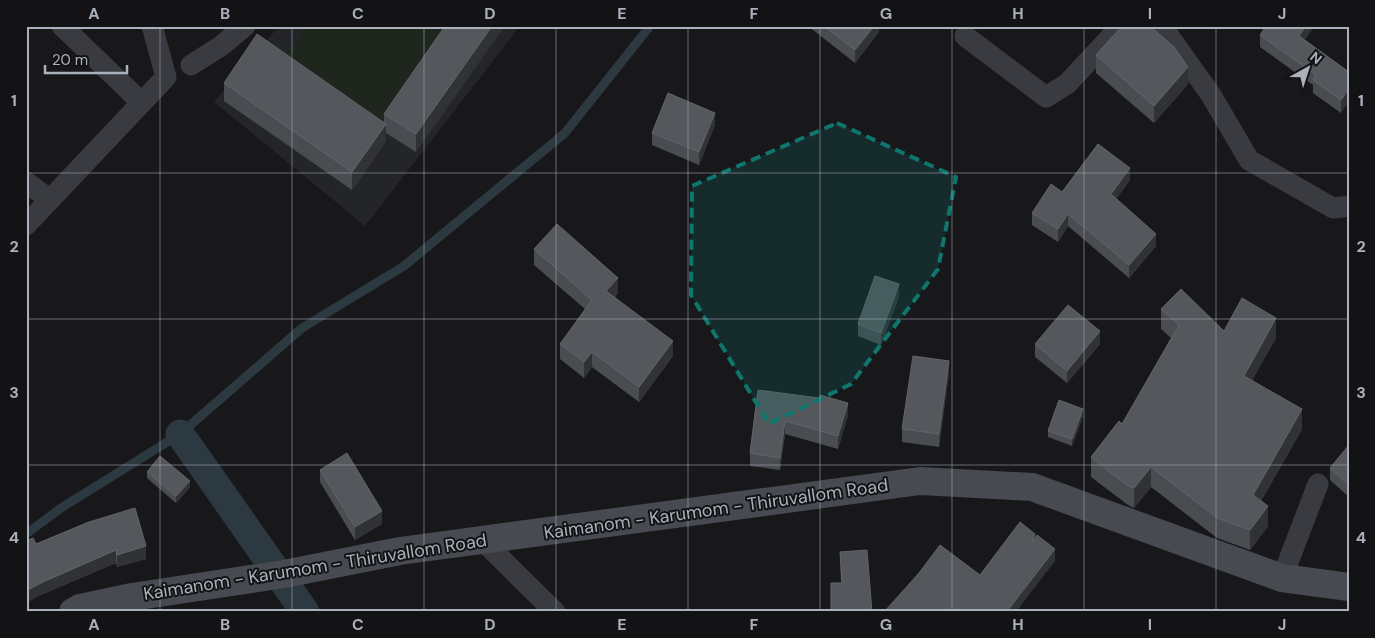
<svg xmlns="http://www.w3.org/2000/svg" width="1375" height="638" viewBox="0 0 1375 638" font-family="'DM Sans',sans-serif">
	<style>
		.built { fill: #242528 }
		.green { fill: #1e261e }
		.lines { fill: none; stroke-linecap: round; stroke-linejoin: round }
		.stream { stroke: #2d3940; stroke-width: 9 }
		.canal { stroke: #2d3940; stroke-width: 29 }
		.minor { stroke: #393b40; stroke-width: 21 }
		.secondary { stroke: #474a50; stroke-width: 28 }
		.wall { fill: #494c50 }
		.shaded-wall { fill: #313236 }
		.building { fill: #54575c; stroke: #61656a }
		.marked { fill: #0f766e; fill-opacity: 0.2; stroke: #0f766e; stroke-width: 4; stroke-dasharray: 10 6; stroke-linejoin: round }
		.grid { fill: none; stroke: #aab1bb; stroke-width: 1; stroke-opacity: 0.55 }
		.labels { text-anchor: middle; stroke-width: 4; stroke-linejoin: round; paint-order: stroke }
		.street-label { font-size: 18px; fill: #aab1bb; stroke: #131316 }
		.neatline { fill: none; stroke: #aab1bb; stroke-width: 2 }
		.grid-label { font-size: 16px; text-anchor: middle; font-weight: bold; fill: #aab1bb }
	</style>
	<rect width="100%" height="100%" fill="#18181b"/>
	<polygon class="built" points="279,26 520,26 365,226 214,102"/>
	<polygon class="green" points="308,26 447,26 379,123 282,60"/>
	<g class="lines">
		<polyline class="stream" points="26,534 61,508 180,434 302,328 404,266 565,133 650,26"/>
		<polyline class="canal" points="180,434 305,612"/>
		<g class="minor">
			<polyline points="62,26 141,102"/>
			<polyline points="1162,26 1211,95 1249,160 1333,208 1349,206"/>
			<polyline points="965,36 1046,97 1067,84 1121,26"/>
			<polyline points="191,65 221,46 245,26"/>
			<polyline points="26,182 50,200"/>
			<polyline points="26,225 166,77 152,26"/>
			<polyline points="482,540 555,612"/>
			<polyline points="1282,578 1318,484"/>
		</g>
		<polyline class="secondary" points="73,612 80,608 132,597 284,574 400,551 920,481 1032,487 1282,578 1349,587"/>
	</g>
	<g class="wall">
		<polygon points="445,26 416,152 386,133 386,141 352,190 224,101 224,83 384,122 384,114"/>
		<polygon points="808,26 879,26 879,32 855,63"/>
		<polygon points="1260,35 1305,40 1349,72 1341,113 1313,93 1313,85 1260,47"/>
		<polygon points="1096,55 1188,84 1154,123 1096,73"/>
		<polygon points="715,125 699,165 652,145 652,133"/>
		<polygon points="1130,180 1116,199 1156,246 1129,278 1068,226 1058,242 1032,225 1032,213 1062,192"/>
		<polygon points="534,249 618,293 615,297 673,356 639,402 592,367 584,378 560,359 560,344 585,309 534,265"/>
		<polygon points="899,296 881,345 858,336 858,324"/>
		<polygon points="1161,309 1224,331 1276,338 1252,380 1302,429 1261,501 1268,526 1250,550 1217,538 1151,487 1134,508 1128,505 1091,477 1091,457 1122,424 1171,338 1161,329"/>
		<polygon points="1035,344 1100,344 1067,383 1035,357"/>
		<polygon points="949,374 939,447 902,442 902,429"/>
		<polygon points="758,390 848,415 838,449 785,434 780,470 750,466 750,453"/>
		<polygon points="1083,416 1072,446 1048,437 1048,431"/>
		<polygon points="1349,445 1349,497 1330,480 1330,468"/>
		<polygon points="320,470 382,524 355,540 320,482"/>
		<polygon points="147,472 190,487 176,503 147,478"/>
		<polygon points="89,522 146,559 117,567 116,563 43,594 36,544"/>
		<polygon points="840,552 872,612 841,583"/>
	</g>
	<g class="shaded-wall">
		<polygon points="492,26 505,26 416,152 416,134"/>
		<polygon points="874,26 879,26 879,32 855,63 855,50"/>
		<polygon points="1306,26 1315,26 1299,48 1299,36"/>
		<polygon points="1188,67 1188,84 1154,123 1154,106"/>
		<polygon points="1349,89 1349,102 1341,113 1341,100"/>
		<polygon points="715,113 715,125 699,165 699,152"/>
		<polygon points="386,124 386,141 352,190 352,172"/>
		<polygon points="1130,168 1130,180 1111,207 1111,194"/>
		<polygon points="1068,214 1068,226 1058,242 1058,229"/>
		<polygon points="1156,234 1156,246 1129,278 1129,265"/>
		<polygon points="618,278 618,293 606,306 606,291"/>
		<polygon points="899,284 899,296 881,345 881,333"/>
		<polygon points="1276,318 1276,338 1244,395 1244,376"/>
		<polygon points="1100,331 1100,344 1067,383 1067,371"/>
		<polygon points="673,341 673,356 639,402 639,387"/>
		<polygon points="592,352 592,367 584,378 584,362"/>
		<polygon points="949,361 949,374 939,447 939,434"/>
		<polygon points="848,403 848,415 838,449 838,436"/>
		<polygon points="1083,409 1083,416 1072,446 1072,439"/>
		<polygon points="1302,409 1302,429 1253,514 1253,495"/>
		<polygon points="785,421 785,434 780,470 780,458"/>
		<polygon points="1151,467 1151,487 1134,508 1134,488"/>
		<polygon points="190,481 190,487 176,503 176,496"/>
		<polygon points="1268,506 1268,526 1250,550 1250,530"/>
		<polygon points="382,511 382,524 355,540 355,527"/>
		<polygon points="146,546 146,559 117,567 117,555"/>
		<polygon points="1055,549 1055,561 1016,612 1008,612 1008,610"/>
		<polygon points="116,550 116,563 43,594 26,603 26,591 43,582"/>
	</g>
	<g class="building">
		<polygon points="445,26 492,26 416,134 384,114"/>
		<polygon points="824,26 874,26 855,50"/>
		<polygon points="1122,26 1150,26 1174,47 1188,67 1154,106 1096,55"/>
		<polygon points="1266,26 1306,26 1299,36 1349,72 1349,89 1341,100 1313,80 1316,75 1260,35"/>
		<polygon points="257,34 386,124 352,172 224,83"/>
		<polygon points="668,93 715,113 699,152 652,133"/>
		<polygon points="1098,144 1130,168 1111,194 1156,234 1129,265 1068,214 1058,229 1032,213 1051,184 1062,192"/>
		<polygon points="557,224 618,278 606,291 673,341 639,387 592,352 584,362 560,344 592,300 534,249"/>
		<polygon points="875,276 899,284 881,333 858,324"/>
		<polygon points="1181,289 1224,331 1242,298 1276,318 1244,376 1302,409 1253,495 1268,506 1250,530 1217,518 1151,467 1134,488 1128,486 1091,457 1119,421 1122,424 1179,325 1161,309"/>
		<polygon points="1068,305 1100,331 1067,371 1035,344"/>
		<polygon points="913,356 949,361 939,434 902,429"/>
		<polygon points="758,390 819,398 820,395 848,403 838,436 785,421 780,458 750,453"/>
		<polygon points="1059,400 1083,409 1072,439 1048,431"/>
		<polygon points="1349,445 1349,485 1330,468"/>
		<polygon points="347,453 382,511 355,527 320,470"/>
		<polygon points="160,456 190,481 176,496 147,472"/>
		<polygon points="135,508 146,546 117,555 116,550 43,582 26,591 26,541 33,538 36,544 89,522"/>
		<polygon points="1020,522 1035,534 1032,542 1037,535 1055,549 1008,610 1009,612 884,612 919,573 940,545 980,575"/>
		<polygon points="867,550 872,612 831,612 831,583 842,583 840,552"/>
	</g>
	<path class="marked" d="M837 123 956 177 938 269 851 384 769 424 691 295 692 186Z"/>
	<path class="grid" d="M160 26V612M292 26V612M424 26V612M556 26V612M688 26V612M820 26V612M952 26V612M1084 26V612M1216 26V612M26 173H1349M26 319H1349M26 465H1349"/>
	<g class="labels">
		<g class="street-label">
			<text transform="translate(716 509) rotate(-8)" y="6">Kaimanom - Karumom - Thiruvallom Road</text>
			<text transform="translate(315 567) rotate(-9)" y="6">Kaimanom - Karumom - Thiruvallom Road</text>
		</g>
	</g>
	<rect width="1375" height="638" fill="none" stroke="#131316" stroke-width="55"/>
	<g transform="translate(1308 68) rotate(39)" stroke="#131316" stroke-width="4" paint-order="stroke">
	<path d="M0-4L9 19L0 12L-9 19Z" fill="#aab1bb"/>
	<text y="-8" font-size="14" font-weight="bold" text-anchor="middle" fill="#aab1bb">N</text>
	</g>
	<path d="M45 65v8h82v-8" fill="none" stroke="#aab1bb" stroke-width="2.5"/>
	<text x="52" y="65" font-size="15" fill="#aab1bb" stroke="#131316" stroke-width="4" paint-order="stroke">20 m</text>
	<rect x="28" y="28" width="1320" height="582" class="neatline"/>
	<g class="grid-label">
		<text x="94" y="19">A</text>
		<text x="225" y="19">B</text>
		<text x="358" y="19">C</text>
		<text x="490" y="19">D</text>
		<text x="622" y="19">E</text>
		<text x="754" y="19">F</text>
		<text x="886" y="19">G</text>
		<text x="1018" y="19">H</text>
		<text x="1150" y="19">I</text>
		<text x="1282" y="19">J</text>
		<text x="14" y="106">1</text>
		<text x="1361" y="106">1</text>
		<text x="14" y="252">2</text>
		<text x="1361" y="252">2</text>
		<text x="14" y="398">3</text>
		<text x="1361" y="398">3</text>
		<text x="14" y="543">4</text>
		<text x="1361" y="543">4</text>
		<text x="94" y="630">A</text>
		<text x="225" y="630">B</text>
		<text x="358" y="630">C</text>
		<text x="490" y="630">D</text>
		<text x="622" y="630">E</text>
		<text x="754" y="630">F</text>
		<text x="886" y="630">G</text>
		<text x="1018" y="630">H</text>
		<text x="1150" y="630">I</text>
		<text x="1282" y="630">J</text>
	</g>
</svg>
